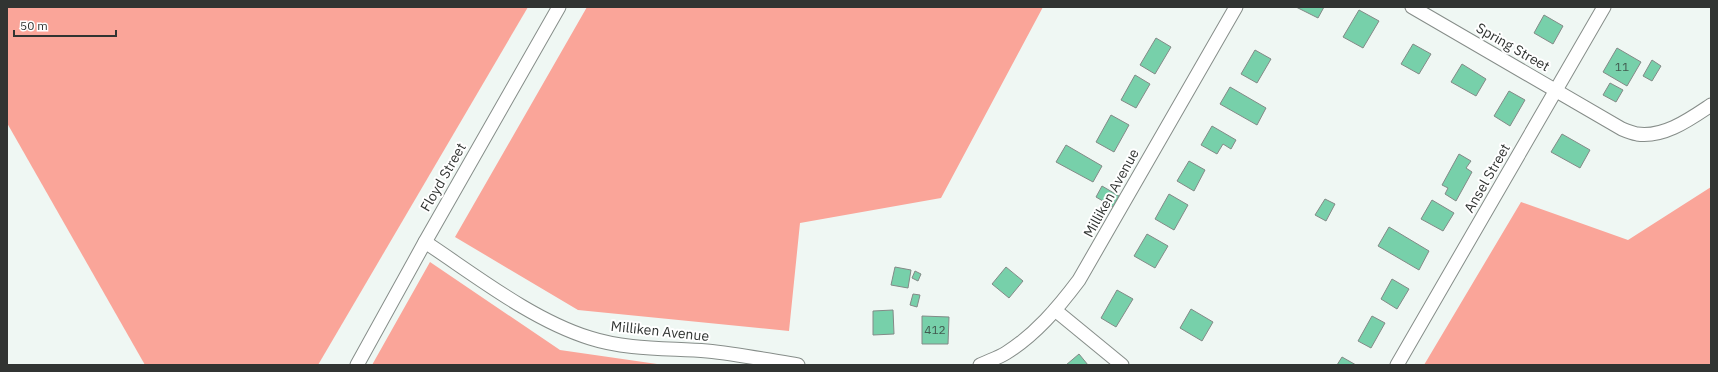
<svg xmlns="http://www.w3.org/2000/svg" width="1718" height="372" viewBox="0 0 1718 372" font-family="'IBM Plex Sans',sans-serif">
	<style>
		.forest { fill: #faa599 }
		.building { fill: #77d0aa; stroke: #838a87 }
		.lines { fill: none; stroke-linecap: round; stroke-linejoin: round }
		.street-casing { stroke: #868d89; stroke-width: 15 }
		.street { stroke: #fff; stroke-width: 13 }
		.labels { text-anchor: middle; stroke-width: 4; stroke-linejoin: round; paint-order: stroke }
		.number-label { font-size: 12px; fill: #425b50 }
		.street-label { font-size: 14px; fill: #313432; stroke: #fff }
	</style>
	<rect width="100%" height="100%" fill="#eff7f3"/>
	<g class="forest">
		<polygon points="7,7 528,7 318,365 145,365 7,123"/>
		<polygon points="587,7 1043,7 941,198 800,223 789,331 578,310 455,237"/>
		<polygon points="1711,187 1711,365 1424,365 1521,202 1628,240"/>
		<polygon points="430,262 560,350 664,365 372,365"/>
	</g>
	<g class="building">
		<polygon points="1296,7 1324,7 1318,18"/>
		<polygon points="1359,10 1379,21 1363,48 1343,37"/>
		<polygon points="1544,15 1563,26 1553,44 1534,33"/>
		<polygon points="1156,38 1171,47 1155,74 1140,65"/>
		<polygon points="1413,44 1431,54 1419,74 1401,64"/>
		<polygon points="1617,48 1641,62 1627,86 1603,72"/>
		<polygon points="1255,50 1271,59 1257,83 1241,74"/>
		<polygon points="1652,60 1661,66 1652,81 1643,76"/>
		<polygon points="1462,64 1486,79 1476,96 1451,82"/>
		<polygon points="1135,75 1150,84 1136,108 1121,100"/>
		<polygon points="1610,83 1623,90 1616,102 1603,95"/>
		<polygon points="1230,87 1266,108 1257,125 1220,104"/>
		<polygon points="1509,91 1525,100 1510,126 1494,116"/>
		<polygon points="1111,115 1129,125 1114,152 1096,142"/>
		<polygon points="1212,126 1236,140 1231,149 1223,144 1217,154 1201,145"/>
		<polygon points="1562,134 1590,150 1580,168 1551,152"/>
		<polygon points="1066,145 1102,166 1093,182 1056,162"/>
		<polygon points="1459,154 1471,161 1466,168 1472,172 1456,201 1445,194 1448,188 1442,185"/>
		<polygon points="1189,161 1205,170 1194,191 1177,181"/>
		<polygon points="1102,186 1119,196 1113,207 1096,197"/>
		<polygon points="1169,194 1188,205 1174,230 1155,219"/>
		<polygon points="1325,199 1335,204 1326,221 1315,215"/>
		<polygon points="1432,200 1454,213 1443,231 1421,219"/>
		<polygon points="1389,227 1429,251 1419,270 1378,246"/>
		<polygon points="1147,234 1168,246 1155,268 1134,256"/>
		<polygon points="895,267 911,270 908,288 891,285"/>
		<polygon points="1006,267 1023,281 1009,298 992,284"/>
		<polygon points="915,271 921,274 918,281 912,278"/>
		<polygon points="1392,279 1409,289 1397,309 1381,299"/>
		<polygon points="1117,290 1133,299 1116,327 1101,318"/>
		<polygon points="913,294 920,295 917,307 910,305"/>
		<polygon points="1191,309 1213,322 1202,341 1180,328"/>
		<polygon points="893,310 894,334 873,335 873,311"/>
		<polygon points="922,316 949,317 948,344 922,344"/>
		<polygon points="1372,316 1385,323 1371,348 1358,341"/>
		<polygon points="1079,354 1088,365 1066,365"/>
		<polygon points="1342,357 1356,365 1337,365"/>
	</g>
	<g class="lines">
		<g class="street-casing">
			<g id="street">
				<path d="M1412 7 1622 129C1627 131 1632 133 1637 134 1664 138 1690 119 1711 105"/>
				<path d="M425 242C475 275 532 320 590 338 627 350 669 348 707 351 737 354 768 360 798 365"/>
				<polyline points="1055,310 1122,365"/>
				<polyline points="357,365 425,242 559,7"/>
				<path d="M980 365C988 361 998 358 1006 353 1035 335 1058 308 1079 280L1236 7"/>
				<polyline points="1397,365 1604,7"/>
			</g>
		</g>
		<use href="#street" class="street"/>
	</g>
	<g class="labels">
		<g class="number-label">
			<text x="1622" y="71">11</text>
			<text x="935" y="334">412</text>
		</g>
		<g class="street-label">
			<text transform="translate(1513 47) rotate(30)" y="5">Spring Street</text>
			<text transform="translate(443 177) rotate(-60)" y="5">Floyd Street</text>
			<text transform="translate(1487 178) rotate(-60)" y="5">Ansel Street</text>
			<text transform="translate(1111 193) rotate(-61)" y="5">Milliken Avenue</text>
			<text transform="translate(660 331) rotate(6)" y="5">Milliken Avenue</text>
		</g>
	</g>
	<rect width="1718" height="372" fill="none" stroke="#313432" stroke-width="16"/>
	<path d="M14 30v6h102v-6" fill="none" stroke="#313432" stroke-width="2"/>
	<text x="20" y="30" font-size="12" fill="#313432" stroke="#ffffff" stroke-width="3" paint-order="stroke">50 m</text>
</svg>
